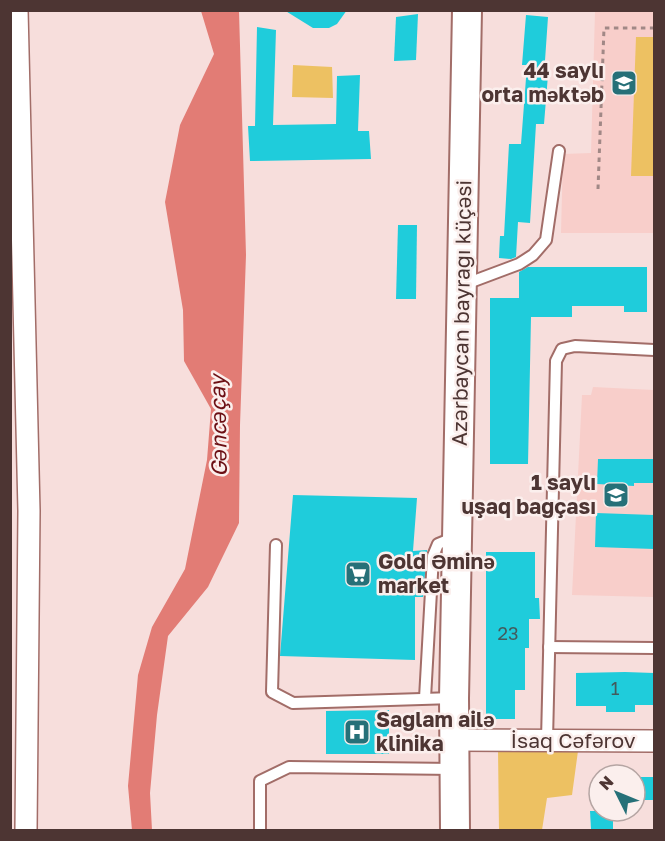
<svg xmlns="http://www.w3.org/2000/svg" width="665" height="841" viewBox="0 0 665 841" font-family="'Golos Text',sans-serif">
	<style>
		.built { fill: #f8ceca }
		.green { fill: #edc162 }
		.water { fill: #e27c75 }
		.building { fill: #1fccdb }
		.lines { fill: none; stroke-linecap: round; stroke-linejoin: round }
		.lane-casing { stroke: #a26d68; stroke-width: 14 }
		.street-casing { stroke: #a26d68; stroke-width: 24 }
		.secondary-casing { stroke: #a26d68; stroke-width: 32 }
		.path { stroke: #a18886; stroke-width: 3; stroke-dasharray: 4.5 4.5; stroke-linecap: butt }
		.lane { stroke: #fff; stroke-width: 10 }
		.street { stroke: #fff; stroke-width: 21 }
		.secondary { stroke: #fff; stroke-width: 28 }
		.labels { text-anchor: middle; stroke-width: 5; stroke-linejoin: round; paint-order: stroke }
		.number-label { font-size: 18px; fill: #425b5d }
		.poi-label { font-size: 21px; font-weight: bold; fill: #4d3533; stroke: #fbefed; text-anchor: end }
		.street-label { font-size: 21px; fill: #4d3533; stroke: #fbefed }
		.water-label { font-size: 22px; font-style: italic; fill: #6c0f14; stroke: #fbefed }
	</style>
	<rect width="100%" height="100%" fill="#f7dedc"/>
	<g class="built">
		<polygon points="654,11 654,233 561,233 563,154 591,153 595,12"/>
		<polygon points="593,387 654,390 654,597 572,595 582,395 591,395"/>
	</g>
	<g class="green">
		<polygon points="636,37 654,37 654,176 631,176"/>
		<polygon points="293,65 332,67 333,98 292,97"/>
		<polygon points="498,749 578,751 572,795 547,798 542,830 499,830"/>
	</g>
	<polygon class="water" points="201,11 239,11 246,255 240,425 239,523 208,587 168,636 157,715 150,793 152,830 132,830 128,786 138,675 152,627 185,569 207,460 211,409 184,361 183,310 165,202 180,125 214,54"/>
	<g class="building">
		<polygon points="284,10 347,10 337,24 329,28 313,28"/>
		<polygon points="418,14 416,60 394,61 396,17"/>
		<polygon points="526,15 548,17 544,75 548,75 544,124 536,124 530,223 518,222 516,257 511,259 499,258 500,236 504,236 509,144 521,144 527,65 522,65"/>
		<polygon points="257,27 276,30 273,125 336,124 337,76 360,75 358,131 369,131 371,159 250,161 248,126 255,126"/>
		<polygon points="398,225 417,225 416,299 396,299"/>
		<polygon points="528,267 647,267 647,312 624,312 624,306 572,306 572,317 531,317 528,464 490,464 490,298 519,298 519,272"/>
		<polygon points="598,459 654,459 654,483 634,483 634,486 597,484"/>
		<polygon points="293,495 417,498 413,551 427,550 423,597 415,597 415,660 280,656"/>
		<polygon points="596,513 654,515 654,549 595,547"/>
		<polygon points="486,552 535,552 535,598 539,598 540,619 529,619 529,648 525,648 525,690 515,690 515,719 486,719"/>
		<polygon points="625,672 654,673 654,705 635,705 635,712 606,712 606,706 576,706 576,673"/>
		<polygon points="389,710 389,754 326,754 326,711"/>
		<rect x="635" y="777" width="19" height="23"/>
		<polygon points="590,811 613,811 613,830 591,829"/>
	</g>
	<g class="lines">
		<g class="lane-casing">
			<g id="lane">
				<polyline points="463,285 519,264 533,255 546,240 559,151"/>
				<polyline points="276,545 272,692 293,703 454,698"/>
				<polyline points="549,647 654,648"/>
				<polyline points="425,698 433,556 438,544 455,537"/>
				<polyline points="547,740 556,361 562,349 575,346 654,350"/>
				<polyline points="260,830 260,781 289,767 455,769"/>
			</g>
		</g>
		<g class="street-casing">
			<g id="street">
				<polyline points="17,10 29,511 26,830"/>
				<polyline points="455,740 654,741"/>
			</g>
		</g>
		<g class="secondary-casing">
			<polyline id="secondary" points="455,830 454,698 467,10"/>
		</g>
		<polyline class="path" points="598,189 604,28 654,28"/>
		<use href="#lane" class="lane"/>
		<use href="#street" class="street"/>
		<use href="#secondary" class="secondary"/>
	</g>
	<defs>
		<g id="school-square" transform="scale(1.35)"><rect x="-9" y="-9" width="18" height="18" rx="4" fill="#267078" stroke="#fbefed"/><path d="M0-5L7-2L0 1L-7-2ZM-4 1L0 2.5L4 1V4Q0 6-4 4Z" fill="#fff"/></g>
		<g id="supermarket-square" transform="scale(1.35)"><rect x="-9" y="-9" width="18" height="18" rx="4" fill="#267078" stroke="#fbefed"/><path d="M-6-5.5h2.5l.6 2H6L4.5 2H-2.5L-4.4-4H-6ZM-1.5 3.2a1.3 1.3 0 1 0 .1 0ZM3 3.2a1.3 1.3 0 1 0 .1 0Z" fill="#fff"/></g>
		<g id="hospital-square" transform="scale(1.35)"><rect x="-9" y="-9" width="18" height="18" rx="4" fill="#267078" stroke="#fbefed"/><path d="M-5-5h3v3.5h4V-5h3V5h-3V1.5h-4V5h-3Z" fill="#fff"/></g>
	</defs>
	<g fill-rule="evenodd">
		<use href="#school-square" x="624" y="83"/>
		<use href="#school-square" x="616" y="495"/>
		<use href="#supermarket-square" x="358" y="574"/>
		<use href="#hospital-square" x="357" y="732"/>
	</g>
	<g class="labels">
		<g class="number-label">
			<text x="508" y="640">23</text>
			<text x="615" y="695">1</text>
		</g>
		<g class="poi-label">
			<text x="604" y="78">44 saylı<tspan x="604" dy="24">orta məktəb</tspan></text>
			<text x="596" y="490">1 saylı<tspan x="596" dy="24">uşaq bağçası</tspan></text>
			<text x="378" y="569" text-anchor="start">Gold Əminə<tspan x="378" dy="24">market</tspan></text>
			<text x="376" y="727" text-anchor="start">Sağlam ailə<tspan x="376" dy="24">klinika</tspan></text>
		</g>
		<g class="street-label">
			<text transform="translate(462 313) rotate(-89)" y="7">Azərbaycan bayrağı küçəsi</text>
			<text x="573" y="748">İsaq Cəfərov</text>
		</g>
		<g class="water-label">
			<text transform="translate(218 426) rotate(-91)" y="8">Gəncəçay</text>
		</g>
	</g>
	<rect width="665" height="841" fill="none" stroke="#4d3533" stroke-width="24"/>
	<g transform="translate(617 793) rotate(313)"><circle r="28" fill="#fbefed" stroke="#b5a5a3" stroke-width="1.5"/>
	<path d="M0-4.5L10 22L0 15L-10 22Z" fill="#267078"/>
	<text y="-9" font-size="16" font-weight="bold" text-anchor="middle" fill="#4d3533">N</text>
	</g>
</svg>
